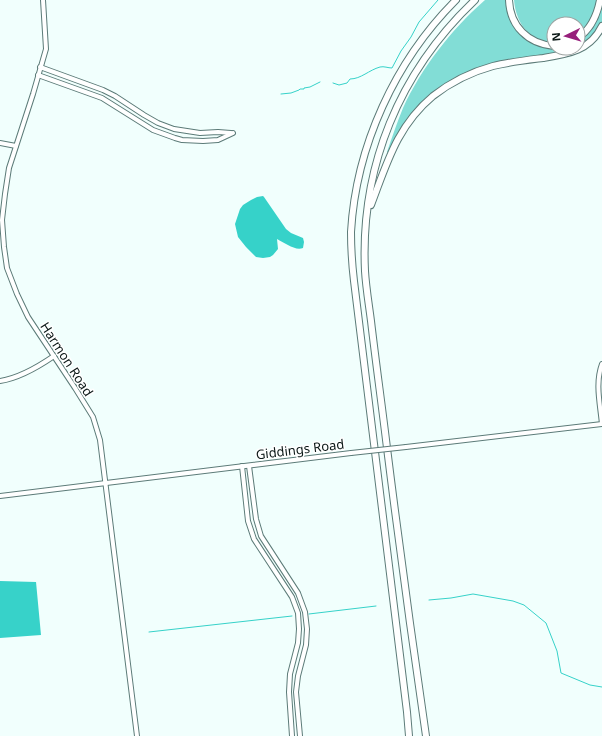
<svg xmlns="http://www.w3.org/2000/svg" width="602" height="736" viewBox="0 0 602 736" font-family="'Noto Sans',sans-serif">
	<style>
		.green { fill: #82ddd6 }
		.forest { fill: #37d2c9 }
		.water { fill: #36d2c9 }
		.lines { fill: none; stroke-linecap: round; stroke-linejoin: round }
		.stream { stroke: #36d2c9; stroke-width: 1 }
		.minor-casing { stroke: #5c7b78; stroke-width: 6 }
		.highway-casing { stroke: #5c7b78; stroke-width: 8 }
		.minor { stroke: #fff; stroke-width: 4 }
		.highway { stroke: #fff; stroke-width: 6 }
		.minor-bridge-casing { stroke: #5c7b78; stroke-width: 6; stroke-linecap: butt }
		.minor-bridge { stroke: #fff; stroke-width: 4 }
		.labels { text-anchor: middle; stroke-width: 3; stroke-linejoin: round; paint-order: stroke }
		.street-label { font-size: 13px; fill: #0b1817; stroke: #fff }
	</style>
	<rect width="100%" height="100%" fill="#f1fffd"/>
	<g class="green">
		<path d="M485 0H507L516 29 523 37 528 41 540 46 550 49 576 48 562 52 508 60 454 78 399 132 388 152H387C392 137 397 123 403 108 422 67 451 30 485 0Z"/>
		<path d="M514 0H597C594 15 590 23 578 33V24H554V42C529 42 516 23 514 0Z"/>
		<path d="M602 6C602 11 602 17 602 22 598 33 588 41 578 47V42C592 33 598 21 602 6Z"/>
	</g>
	<polygon class="forest" points="0,581 36,582 41,635 0,638"/>
	<path class="water" d="M263 196 264 197 286 229 291 233 303 238 304 242 303 248C295 251 285 243 277 239L278 249 273 255 270 257 263 258 256 257 246 247 238 237 235 224 240 209 243 205 251 200 257 197Z"/>
	<g class="lines">
		<g class="stream">
			<path d="M333 83 339 85 347 83 350 79C361 79 369 70 380 67 384 66 388 68 392 68L401 51 411 37 419 22 438 0"/>
			<polyline points="281,94 291,93 299,90 300,89 304,89 304,88 310,87 320,82"/>
			<polyline points="429,600 451,598 473,594 513,601 524,605 546,623 557,651 561,673 590,685 602,687"/>
			<polyline points="309,614 376,606"/>
			<polyline points="149,632 292,616"/>
		</g>
		<g class="minor-casing">
			<g id="minor">
				<polyline points="43,0 46,49 33,94 9,168 5,194 2,220 4,247 7,268 17,294 28,317 75,388 93,417 100,440 137,736"/>
				<polyline points="40,67 103,90 115,96 144,115 158,123 174,129 200,133 218,132 231,133"/>
				<polyline points="38,75 102,98 153,130 175,138 182,140 203,141 218,140 233,133"/>
				<polyline points="0,143 16,146"/>
				<path d="M602 364C595 383 600 403 602 424"/>
				<path d="M0 381C20 378 38 367 54 356"/>
				<polyline points="406,447 602,424"/>
				<polyline points="242,466 248,521 254,539 292,597 298,613 299,629 298,643 290,674 289,692 292,736"/>
				<polyline points="249,466 256,519 261,536 298,593 305,612 307,629 306,645 298,676 296,692 300,736"/>
				<polyline points="0,496 351,453"/>
			</g>
		</g>
		<g class="highway-casing">
			<g id="highway">
				<path d="M509 0C510 26 528 44 554 46"/>
				<path d="M578 38C591 29 597 16 600 0"/>
				<path d="M371 205C387 163 397 126 433 96 451 82 471 72 493 66 509 62 527 60 543 58 568 54 590 51 602 26"/>
				<path d="M409 736 407 712 354 281C352 264 351 248 351 232 356 146 395 61 456 0"/>
				<path d="M426 736C412 640 399 544 387 448 382 406 376 364 371 321 369 305 366 288 365 271 360 167 399 72 475 0"/>
			</g>
		</g>
		<use href="#minor" class="minor"/>
		<use href="#highway" class="highway"/>
		<g class="minor-bridge-casing">
			<polyline id="minor-bridge" points="351,453 406,447"/>
		</g>
		<use href="#minor-bridge" class="minor-bridge"/>
	</g>
	<g class="labels">
		<g class="street-label">
			<text transform="translate(67 359) rotate(57)" y="5">Harmon Road</text>
			<text transform="translate(300 449) rotate(-7)" y="5">Giddings Road</text>
		</g>
	</g>
	<g transform="translate(566 36) rotate(265)"><circle r="19" fill="#ffffff" stroke="#9da3a2"/>
	<path d="M0-3L7 15L0 10L-7 15Z" fill="#971f7b"/>
	<text y="-6" font-size="11" font-weight="bold" text-anchor="middle" fill="#0b1817">N</text>
	</g>
</svg>
